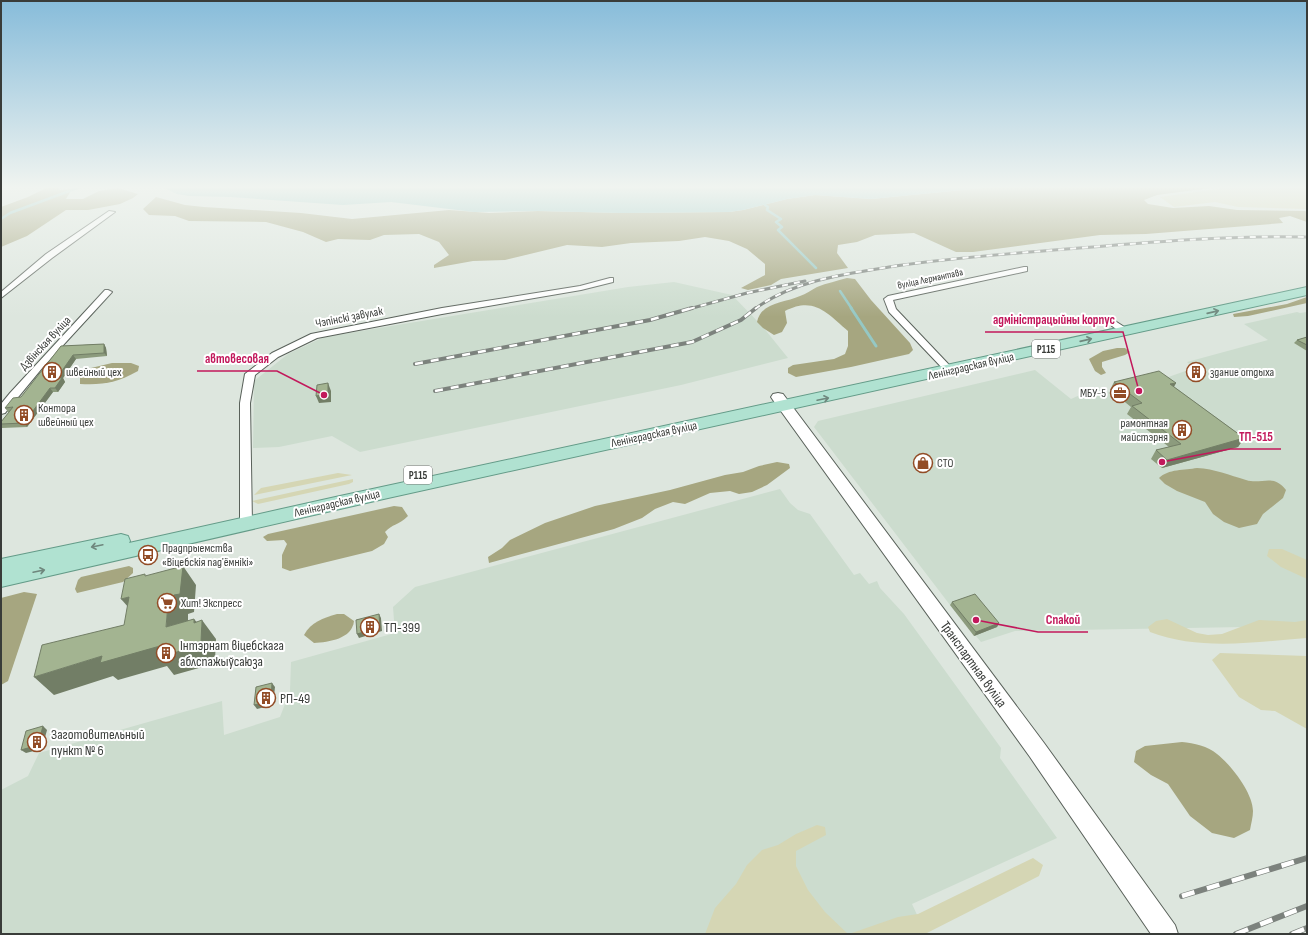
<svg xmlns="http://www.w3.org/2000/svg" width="1308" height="935" viewBox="0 0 1308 935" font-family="'Sofia Sans Condensed',sans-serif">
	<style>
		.built { fill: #ccdcce }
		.green { fill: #d5d6b4 }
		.forest { fill: #a6a680 }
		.water { fill: #95c8c4 }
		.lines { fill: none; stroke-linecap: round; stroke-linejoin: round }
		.stream-far1 { stroke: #95c8c4; stroke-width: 2.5 }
		.stream { stroke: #95c8c4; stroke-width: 3 }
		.street-casing { stroke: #59615a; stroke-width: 2 }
		.secondary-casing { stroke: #59615a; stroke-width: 2 }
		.primary-casing { stroke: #649b88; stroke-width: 2 }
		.street { fill: #fff; fill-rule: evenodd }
		.secondary { fill: #fff; fill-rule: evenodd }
		.primary { fill: #b0e2d1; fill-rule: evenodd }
		.rail-far2-casing { stroke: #7c827d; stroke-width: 3 }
		.rail-far1-casing { stroke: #7c827d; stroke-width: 4 }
		.rail-casing { stroke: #7c827d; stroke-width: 6 }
		.rail-far2 { stroke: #fff; stroke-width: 2; stroke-dasharray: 6; stroke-linecap: butt }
		.rail-far1 { stroke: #fff; stroke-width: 2.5; stroke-dasharray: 8; stroke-linecap: butt }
		.rail { stroke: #fff; stroke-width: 4.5; stroke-dasharray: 13; stroke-linecap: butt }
		.wall { fill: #8c9b7d }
		.shaded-wall { fill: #727e66 }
		.building { fill: #a3b491; stroke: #727e66 }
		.oneway { stroke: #6f877d }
		.labels { text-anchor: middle; stroke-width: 4; stroke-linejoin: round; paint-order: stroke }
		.far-street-label { font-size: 10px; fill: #393c39; stroke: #fff }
		.shield { fill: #fff; stroke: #747674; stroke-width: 1 }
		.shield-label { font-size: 11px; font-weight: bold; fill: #393c39 }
		.street-label { font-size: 12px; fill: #393c39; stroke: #fff }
		.poi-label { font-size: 12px; fill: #393c39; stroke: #fff; text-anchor: start }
		.near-poi-label { font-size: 14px; fill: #393c39; stroke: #fff; text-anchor: start }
		.near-street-label { font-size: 14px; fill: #393c39; stroke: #fff }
		.leader { fill: none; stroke: #c2185b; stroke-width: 1.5 }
		.callout-dot { fill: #c2185b; stroke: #fff; stroke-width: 1.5 }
		.callout-label { font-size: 13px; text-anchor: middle; font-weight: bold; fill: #c2185b; stroke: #fff; stroke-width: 4; stroke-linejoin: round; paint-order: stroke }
	</style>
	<rect width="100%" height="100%" fill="#dde6de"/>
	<g class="built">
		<polygon points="674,282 732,295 763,327 788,358 681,385 360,452 332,436 279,447 253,448 254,381 288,354 324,337 628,287"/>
		<polygon points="1297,312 1300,313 1307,312 1307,626 1015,631 981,642 950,605 814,427 818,421 1035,370 1071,399 1089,391 1094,395 1157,381 1194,368 1187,362 1268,340 1244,324"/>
		<polygon points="780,489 790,503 798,510 810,514 854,575 860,573 869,584 877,581 880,588 904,614 1001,748 1000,758 1057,838 912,904 926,934 1,934 1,790 28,776 39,753 222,701 224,735 280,717 290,691 291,662 395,633 393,607 415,587"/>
	</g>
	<g class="green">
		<polygon points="1240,186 1307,186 1307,209 1238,207 1215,202 1174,207 1160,197"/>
		<polygon points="338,473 352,475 254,495 261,488"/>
		<polygon points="353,479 353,482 349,484 258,504 252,501"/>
		<polygon points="1269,549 1282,549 1307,560 1307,579 1281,567 1267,556"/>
		<path d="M1167 619 1197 633 1208 635 1222 634 1259 620 1295 622 1307 620V638C1255 642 1199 651 1150 632L1148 627 1156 621Z"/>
		<polygon points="1220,653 1307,656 1307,729 1275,711 1261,710 1239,697 1212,660"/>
		<polygon points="817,825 825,827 826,835 796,851 796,866 808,890 825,912 848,934 705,934 715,908 736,884 747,865 762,850 778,845 796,834"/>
		<polygon points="1033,858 1043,865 1039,876 925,934 849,934 898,917 918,914"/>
	</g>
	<g class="forest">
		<polygon points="50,186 59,186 58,188 60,190 72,189 66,199 83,199 99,191 118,188 138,194 133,198 120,204 88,210 66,210 27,236 1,247 1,207 28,197"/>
		<polygon points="1003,186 1225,186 1157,195 1144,200 1148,204 1173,208 1209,206 1237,210 1305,211 1307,212 1307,222 1290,216 1279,218 1283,223 1146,234 1100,235 973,252 956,252 914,233 875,235 857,242 838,245 837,253 848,268 781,279 771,285 748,290 741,288 765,275 765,264 747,249 729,241 705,237 679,241 631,243 602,247 567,245 505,260 473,261 434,268 434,265 449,255 439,242 419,234 384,235 370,240 338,239 326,242 303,232 266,222 189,221 175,216 149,215 143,209 156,197 185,205 204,207 301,213 352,219 449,210 489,213 538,211 623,213 729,212 743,210 787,199 815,195 871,199"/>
		<path d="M847 278 855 279 871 300 910 343 913 350 909 354 851 367 796 377 788 373V368L793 365 834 359 845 354 848 346V331C827 313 814 296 785 311L787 323 782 332 774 335 763 328 757 322C761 302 785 303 800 296 806 294 811 290 817 287 827 283 837 281 847 278Z"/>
		<polygon points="1307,297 1307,303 1248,316 1234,317 1233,314 1287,304"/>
		<polygon points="1117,348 1125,348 1130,352 1125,355 1102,362 1102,367 1106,373 1101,375 1095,371 1089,359 1103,351"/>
		<path d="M112 363H131L139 366 138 371C116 383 104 385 80 384V375L91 368Z"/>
		<polygon points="777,462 789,464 790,468 767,485 752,492 739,494 730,491 710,493 685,504 673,502 655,509 642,518 614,529 489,563 488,557 502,548 510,540 545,523 595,506 670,490 725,475 743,472 759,466"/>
		<path d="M1197 468C1215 469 1229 475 1246 480 1262 485 1273 473 1286 490L1283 498 1263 514 1257 524 1239 528 1224 522 1213 514 1205 502 1177 491 1165 484 1159 478C1168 469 1185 470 1197 468Z"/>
		<path d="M394 506 402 507 408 516C399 525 392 524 385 532L388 537 384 544 372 551 290 571 282 568V555L287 544 284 540 267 541 263 537 268 534Z"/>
		<polygon points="129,566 133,568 133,573 123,582 77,593 75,589 78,580 81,577"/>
		<polygon points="24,592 37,594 8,681 1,685 1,598"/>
		<path d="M337 614H344L354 621C352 639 329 642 314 643L304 635C311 622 323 618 337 614Z"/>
		<path d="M1182 742C1194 743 1208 746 1217 754 1231 765 1253 793 1253 811 1253 817 1251 824 1250 830L1234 838 1212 833 1190 816 1168 784 1151 775 1134 762 1136 751 1145 746Z"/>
	</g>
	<polygon class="water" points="160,186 1003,186 871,199 815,195 787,199 743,210 729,212 623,213 538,211 474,212 391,202 343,205 230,197 189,196 177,194"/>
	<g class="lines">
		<g class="stream-far1">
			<polyline points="765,205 768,207 767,210 781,219 776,222 782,227 778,230 816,268"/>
			<polyline points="1,219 10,213 83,186"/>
			<polyline points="840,291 852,309"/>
		</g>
		<polyline class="stream" points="851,308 876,346"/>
		<g class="street-casing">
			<g id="street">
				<polygon points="109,211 115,212 52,258 1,298 1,292 46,254"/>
				<polygon points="1024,267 1027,267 1027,271 893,300 896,309 953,369 955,371 953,373 947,373 889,312 884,299 888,296"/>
				<polygon points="610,278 613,278 613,282 581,290 442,314 317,338 278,357 255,375 250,403 252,524 250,527 242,527 240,524 240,403 245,374 272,353 311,334 442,308 580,286"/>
				<polygon points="105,290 108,290 112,292 43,367 5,413 1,414 1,404 10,393"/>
				<polygon points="1115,321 1129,330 1129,334 1123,334 1112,326 1111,324"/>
			</g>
		</g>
		<g class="secondary-casing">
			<polygon id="secondary" points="778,393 783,394 1044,743 1175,925 1178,934 1151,934 1030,757 773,400 771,397 773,394"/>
		</g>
		<g class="primary-casing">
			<polygon id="primary" points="1307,287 1307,295 388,498 1,587 1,559 121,534 128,536 130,541 129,543 340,496"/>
		</g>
		<use href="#street" class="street"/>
		<use href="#secondary" class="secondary"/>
		<use href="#primary" class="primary"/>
		<g class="rail-far2-casing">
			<g id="rail-far2">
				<polyline points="689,309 747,293 805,281"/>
				<path d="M755 309C792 281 844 274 889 267 948 258 1007 254 1066 249 1146 243 1227 235 1307 237"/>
			</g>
		</g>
		<g class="rail-far1-casing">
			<g id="rail-far1">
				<polyline points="415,364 650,320 692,308"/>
				<polyline points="435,391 692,342 741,320 756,308"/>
			</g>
		</g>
		<g class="rail-casing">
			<g id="rail">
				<polyline points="1182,896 1307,858"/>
				<polyline points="1236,934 1307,906"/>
				<polyline points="1292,934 1307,928"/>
			</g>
		</g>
		<use href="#rail-far2" class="rail-far2"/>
		<use href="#rail-far1" class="rail-far1"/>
		<use href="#rail" class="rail"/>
	</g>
	<g class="wall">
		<polygon points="1307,337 1307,351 1294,343 1297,340"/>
		<polygon points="104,344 106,348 107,356 76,359 63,378 65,382 58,392 53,392 27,427 2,428 1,427 1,422 9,412 8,412 5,408 21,397 61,346"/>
		<polygon points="1114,382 1176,383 1174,387 1244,438 1238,447 1162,468 1151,459 1156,450 1169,447 1127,414 1131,407 1110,390"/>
		<polygon points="952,602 999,623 997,627 974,636 950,605"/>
	</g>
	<g class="shaded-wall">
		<polygon points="104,344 106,348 107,356 104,353"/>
		<polygon points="73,355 76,359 63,378 65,382 58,392 55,388 57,378"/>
		<polygon points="328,383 331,391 331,402 319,403 316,396"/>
		<polygon points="1176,383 1171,391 1170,384"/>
		<polygon points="50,388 53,392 27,427 24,423"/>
		<polygon points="1244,438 1238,447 1162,468 1167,460"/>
		<polygon points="183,566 196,585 194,612 188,614 188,621 166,627 168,604 174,595"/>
		<polygon points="129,597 137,617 121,599"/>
		<polygon points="379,614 381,618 382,631 359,638 357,634"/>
		<polygon points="194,619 202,628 202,620 216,639 215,660 206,662 206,666 174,675 167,666 118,680 113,676 54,695 34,677 102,656 160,646 194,623"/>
		<polygon points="999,623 997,627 974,636 976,632"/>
		<polygon points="272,683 275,687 273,705 257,709 254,705"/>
		<polygon points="43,726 47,730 42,749 26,753 21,750"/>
	</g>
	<g class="building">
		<polygon points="1307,337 1307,345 1297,340"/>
		<polygon points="104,344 104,353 73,355 57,378 62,378 55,388 50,388 24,423 1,424 1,422 13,407 5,408 13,398 21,397 61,346"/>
		<polygon points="1159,371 1176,383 1170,384 1244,438 1167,460 1156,450 1181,444 1132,406 1142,403 1114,382"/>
		<polygon points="328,383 328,394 316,396 317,385"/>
		<polygon points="183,566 180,594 174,595 174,603 168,604 166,627 194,619 194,623 202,620 201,642 192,644 191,648 159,657 160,646 100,663 102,656 34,677 42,645 124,625 129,597 121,599 125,579 145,574 145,576"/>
		<polygon points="975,594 999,623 976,632 952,602"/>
		<polygon points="379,614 380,627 357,634 356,620"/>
		<polygon points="272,683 271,701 254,705 256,687"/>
		<polygon points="43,726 38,745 21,750 26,731"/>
	</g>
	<defs><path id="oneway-shaft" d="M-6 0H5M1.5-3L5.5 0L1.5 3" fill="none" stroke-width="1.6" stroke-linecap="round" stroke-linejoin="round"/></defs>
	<g class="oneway">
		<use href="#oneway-shaft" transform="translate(1213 312) rotate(-13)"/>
		<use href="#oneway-shaft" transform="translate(1086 340) rotate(-13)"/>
		<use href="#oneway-shaft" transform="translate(823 399) rotate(-12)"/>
		<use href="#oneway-shaft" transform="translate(97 546) rotate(168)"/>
		<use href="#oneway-shaft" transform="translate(39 571) rotate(-12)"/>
	</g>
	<linearGradient id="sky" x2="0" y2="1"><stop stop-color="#87bcda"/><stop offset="0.59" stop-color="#f0f4f0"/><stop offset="1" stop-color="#f0f4f0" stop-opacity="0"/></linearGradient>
	<rect width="1308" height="317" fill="url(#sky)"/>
	<defs>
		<g id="building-ring" transform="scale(1)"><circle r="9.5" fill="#fff" stroke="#924c26" stroke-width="1.5"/><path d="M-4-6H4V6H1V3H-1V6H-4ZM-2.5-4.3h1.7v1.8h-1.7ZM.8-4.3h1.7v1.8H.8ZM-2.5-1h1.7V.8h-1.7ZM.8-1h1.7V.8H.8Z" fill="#924c26"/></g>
		<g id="office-ring" transform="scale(1)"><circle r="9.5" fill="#fff" stroke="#924c26" stroke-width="1.5"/><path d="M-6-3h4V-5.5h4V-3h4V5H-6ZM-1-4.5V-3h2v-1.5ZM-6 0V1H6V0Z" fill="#924c26"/></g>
		<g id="shop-ring" transform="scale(1)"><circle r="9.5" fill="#fff" stroke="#924c26" stroke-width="1.5"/><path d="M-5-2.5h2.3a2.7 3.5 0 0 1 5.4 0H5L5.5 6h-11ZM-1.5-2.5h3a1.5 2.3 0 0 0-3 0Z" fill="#924c26"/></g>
		<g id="bus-ring" transform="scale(1)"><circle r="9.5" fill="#fff" stroke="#924c26" stroke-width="1.5"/><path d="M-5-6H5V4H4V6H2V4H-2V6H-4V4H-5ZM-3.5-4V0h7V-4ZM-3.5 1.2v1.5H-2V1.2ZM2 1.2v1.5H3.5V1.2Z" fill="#924c26"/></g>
		<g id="supermarket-ring" transform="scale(1)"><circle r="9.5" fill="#fff" stroke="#924c26" stroke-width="1.5"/><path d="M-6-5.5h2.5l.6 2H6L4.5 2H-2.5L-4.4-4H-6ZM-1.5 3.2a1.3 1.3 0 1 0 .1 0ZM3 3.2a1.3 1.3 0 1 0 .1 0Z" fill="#924c26"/></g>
	</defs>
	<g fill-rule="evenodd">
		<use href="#building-ring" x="52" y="372"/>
		<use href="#building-ring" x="1196" y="372"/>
		<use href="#office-ring" x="1120" y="393"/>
		<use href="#building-ring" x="24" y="415"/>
		<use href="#building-ring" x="1182" y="430"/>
		<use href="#shop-ring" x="923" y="463"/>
		<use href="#bus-ring" x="148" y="555"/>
		<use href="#supermarket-ring" x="167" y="603"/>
		<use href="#building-ring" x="370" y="627"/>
		<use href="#building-ring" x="166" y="653"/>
		<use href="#building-ring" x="266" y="698"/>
		<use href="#building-ring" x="37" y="742"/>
	</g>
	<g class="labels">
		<g class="far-street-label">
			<text transform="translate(930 278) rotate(-12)" y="4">вуліца Лермантава</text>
		</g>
		<g class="shield">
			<rect x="1032" y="340" width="28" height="18" rx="3"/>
			<rect x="404" y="466" width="28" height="18" rx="3"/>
		</g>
		<g class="shield-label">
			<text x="1046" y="353">Р115</text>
			<text x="418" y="479">Р115</text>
		</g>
		<g class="street-label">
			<text transform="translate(349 317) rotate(-11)" y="4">Чэпінскі завулак</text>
			<text transform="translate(45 343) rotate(-47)" y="4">Дзвінская вуліца</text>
			<text transform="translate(971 366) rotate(-13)" y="4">Ленінградская вуліца</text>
			<text transform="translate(654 434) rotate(-12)" y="4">Ленінградская вуліца</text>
			<text transform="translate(337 503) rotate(-13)" y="4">Ленінградская вуліца</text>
		</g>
		<g class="poi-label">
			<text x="66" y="376">швейный цех</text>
			<text x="1210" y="376">здание отдыха</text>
			<text x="1106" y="397" text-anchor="end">МБУ-5</text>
			<text x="38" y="412">Контора<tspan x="38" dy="14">швейный цех</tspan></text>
			<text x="1168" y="427" text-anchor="end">рамонтная<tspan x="1168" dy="14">майстэрня</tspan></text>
			<text x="937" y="467">СТО</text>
			<text x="162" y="552">Прадпрыемства<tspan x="162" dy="14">«Віцебскія падʼёмнікі»</tspan></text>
			<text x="181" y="607">Хит! Экспресс</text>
		</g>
		<g class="near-poi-label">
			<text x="384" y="632">ТП-399</text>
			<text x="180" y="650">Інтэрнат віцебскага<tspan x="180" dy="16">аблспажыўсаюза</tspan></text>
			<text x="280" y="703">РП-49</text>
			<text x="51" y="739">Заготовительный<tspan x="51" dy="16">пункт № 6</tspan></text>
		</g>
		<g class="near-street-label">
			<text transform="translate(974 664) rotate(54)" y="5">Транспартная вуліца</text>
		</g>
	</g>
	<path class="leader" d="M1139 391L1123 332H985M324 395L277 371H197M1162 462L1230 449H1281M976 620L1038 632H1088"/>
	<g class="callout-dot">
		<circle cx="1139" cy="391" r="4"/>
		<circle cx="324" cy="395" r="4"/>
		<circle cx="1162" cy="462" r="4"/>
		<circle cx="976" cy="620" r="4"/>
	</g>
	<g class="callout-label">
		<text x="1054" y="324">адміністрацыйны корпус</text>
		<text x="237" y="363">автовесовая</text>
		<text x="1256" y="441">ТП-515</text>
		<text x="1063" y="624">Спакой</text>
	</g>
	<rect width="1308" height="935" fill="none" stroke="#393c39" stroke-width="4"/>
</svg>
